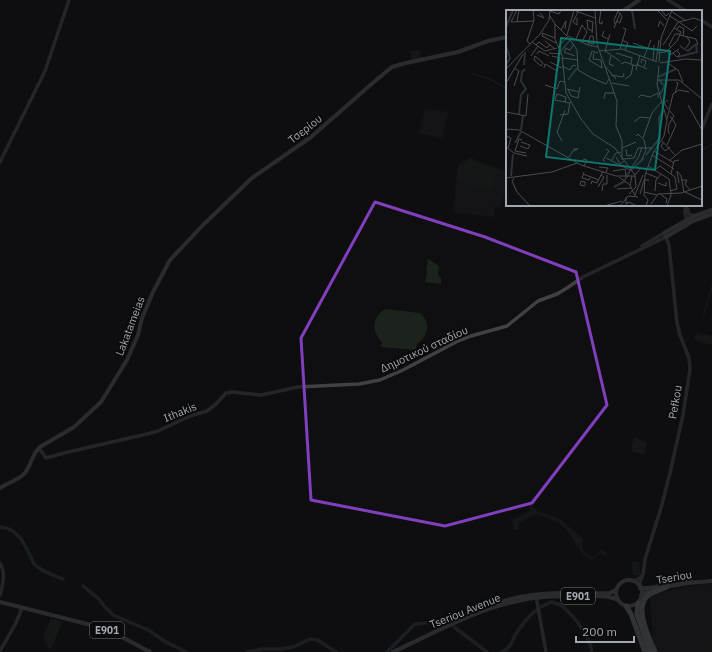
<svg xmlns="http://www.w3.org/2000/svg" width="712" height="652" viewBox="0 0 712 652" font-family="'IBM Plex Sans',sans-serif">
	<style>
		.built { fill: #1c1c1e }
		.green { fill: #1c231d }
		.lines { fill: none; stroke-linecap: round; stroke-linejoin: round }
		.stream { stroke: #2a3238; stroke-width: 1 }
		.river { stroke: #2a3238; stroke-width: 3.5 }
		.secondary { stroke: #3f4145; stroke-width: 3.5 }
		.primary { stroke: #4d4f54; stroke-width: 4 }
		.highway { stroke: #5d6066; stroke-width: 5 }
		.marked { fill: none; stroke: #813ebd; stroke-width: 3; stroke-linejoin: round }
		.labels { text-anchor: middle; stroke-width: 4; stroke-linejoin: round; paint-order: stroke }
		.shield { fill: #0b0b0c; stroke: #75787f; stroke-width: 1 }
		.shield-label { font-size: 10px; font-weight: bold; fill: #a2a7b0 }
		.street-label { font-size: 11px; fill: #a2a7b0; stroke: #0b0b0c }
		.inset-river { fill: none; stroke: #2a3238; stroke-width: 2 }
		.inset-road { fill: none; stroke: #4a4c51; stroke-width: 1 }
		.view { fill: #0f766e; fill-opacity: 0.15; stroke: #0f766e; stroke-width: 2 }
		.inset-edge { fill: none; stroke: #a2a7b0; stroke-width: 2 }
	</style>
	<rect width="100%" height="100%" fill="#0f0f11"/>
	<g class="built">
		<polygon points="425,109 448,112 442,138 419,133"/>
		<polygon points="471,158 507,172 507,185 501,205 500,207 495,207 494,217 453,212 458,164"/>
		<polygon points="712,584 712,652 656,652 653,643 650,595 689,586"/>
	</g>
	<g class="green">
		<polygon points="410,51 420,51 421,58 412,60"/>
		<polygon points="471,160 495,169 496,174 493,187 487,190 457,180 461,166"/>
		<polygon points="428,259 439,266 438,275 441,278 441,284 425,282 427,273 426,267 427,267"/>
		<polygon points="712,284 712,291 702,322 701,322"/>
		<path d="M385 309 420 313C422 315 425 318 426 321 430 330 424 339 417 344L416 350 381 347 382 342C371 332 372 317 385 309Z"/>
		<polygon points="696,333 712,336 712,345 694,340"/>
		<polygon points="634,437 647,442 644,455 631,451"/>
		<path d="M529 505 534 507 537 511 560 519 583 539C581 547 583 552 590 557L595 556 601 550 607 553 606 556 600 553 591 560C579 553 574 538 565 528 558 521 546 517 537 514L518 524 519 530H514L513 523 510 519 517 518 530 511Z"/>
		<polygon points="632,562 639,562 640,575 633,575"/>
		<polygon points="51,618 62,622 51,649 49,649 43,637"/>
	</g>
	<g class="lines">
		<g class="stream">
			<polyline points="473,74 490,79 507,89"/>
			<polyline points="701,151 712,144"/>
		</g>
		<g class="river">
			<path d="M0 527C20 528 26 548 34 564 42 572 53 575 63 579"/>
			<polyline points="83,586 99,599 105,607 113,615 148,630 166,642 186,652"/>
			<path d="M541 607 551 602C555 603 560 604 563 607 576 618 589 635 592 652"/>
			<polyline points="454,627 487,652"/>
			<polyline points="247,652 263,649 282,649 293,647 310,639 317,640 336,652"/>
			<polyline points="387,652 415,624 443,621"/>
			<path d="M502 652C510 649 512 642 515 635 521 626 529 615 538 609"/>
		</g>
		<g class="secondary">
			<polyline points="668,0 686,11"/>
			<polyline points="701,20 712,27"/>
			<polyline points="701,131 712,104"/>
			<polyline points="0,162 45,71 69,0"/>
			<polyline points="686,205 685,212 687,222"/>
			<polyline points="687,208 689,214 694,216"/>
			<polyline points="40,447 39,448 46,458 64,453 147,434 158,431 190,416 207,411 216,404 226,393 232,392 261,395 298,387 359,384 380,380 403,370 456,342 471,336 507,326 538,301 557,294 567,288 583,277 666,237"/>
			<path d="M0 563C6 573 3 584 0 595"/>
			<polyline points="633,581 638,579 642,576"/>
			<polyline points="640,586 640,582 643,574 645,559 661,508 670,473 683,415 690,369 689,358 680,335 677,323 669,245 664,233 642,246"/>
			<polyline points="536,596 546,652"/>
			<polyline points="0,651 16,623 22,608"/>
		</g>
		<g class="primary">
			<polyline points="623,11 639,0"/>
			<polyline points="664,233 694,216 712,210"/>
			<polyline points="666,237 693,221 712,214"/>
			<polyline points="40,447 74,427 101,402 127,360 138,335 142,318 153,292 170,260 203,225 252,178 311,137 375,81 392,67 406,63 458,52 488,41 507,37"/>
			<path d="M0 488C7 483 19 480 25 473 31 465 32 455 39 448"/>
			<circle cx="629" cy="593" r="13"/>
			<polyline points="665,587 688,583 712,581"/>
			<path d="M640 588C651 590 677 581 691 580"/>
			<polyline points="641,596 648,591 656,589"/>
			<polyline points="0,602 99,627 120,636 150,652"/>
			<path d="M489 606C512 597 538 593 563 593 578 593 594 594 610 593L616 590"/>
			<path d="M393 652C434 633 474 610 518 601 539 596 560 596 582 596 594 597 607 594 618 600"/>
		</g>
		<g class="highway">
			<polyline points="638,603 637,614 650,652"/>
			<polyline points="626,606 631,614 645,652"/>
			<path d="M655 652C649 637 632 605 650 594 655 591 662 589 667 587"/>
		</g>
	</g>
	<path d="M0 0H712V652H0ZM375 202 485 237 576 272 607 405 532 503 445 526 311 500 301 338Z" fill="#0f0f11" fill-opacity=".55" fill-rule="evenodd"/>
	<path class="marked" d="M375 202 485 237 576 272 607 405 532 503 445 526 311 500 301 338Z"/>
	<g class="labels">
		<g class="shield">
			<rect x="561" y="588" width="34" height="16" rx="3"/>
			<rect x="90" y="622" width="34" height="16" rx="3"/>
		</g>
		<g class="shield-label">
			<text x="578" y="600">E901</text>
			<text x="107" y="634">E901</text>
		</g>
		<g class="street-label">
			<text transform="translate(305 129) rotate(-38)" y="4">Τσερίου</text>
			<text transform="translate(130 326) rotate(-69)" y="4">Lakatameias</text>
			<text transform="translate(424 349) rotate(-25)" y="4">Δημοτικού σταδίου</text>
			<text transform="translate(675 402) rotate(-80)" y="4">Pefkou</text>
			<text transform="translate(180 412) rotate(-22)" y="4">Ithakis</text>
			<text transform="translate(674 577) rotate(-10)" y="4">Tseriou</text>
			<text transform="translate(465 611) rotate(-22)" y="4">Tseriou Avenue</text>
		</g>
	</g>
	<g transform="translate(506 10)">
		<rect width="196" height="196" fill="#0f0f11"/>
		<path class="inset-river" d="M126 0 129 19M0 17 7 0M0 36 4 48 0 55M174 36 182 41 190 34M172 47 191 42 190 34M18 55 19 42M152 67 170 59M62 70 71 58M153 70 159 76 154 84M13 104 15 85 20 79 15 71 16 62 19 59M15 120 17 106M9 133 15 122M140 145 154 128 153 108 158 100M5 166 7 144M119 170 123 162 138 148M108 177 119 171"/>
		<path class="inset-road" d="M89 0 91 34 111 91 110 116 116 131V150M95 0 93 13 96 14V11M151 0 161 10M155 0 160 6 163 3M44 1 53 4 55 0M70 1 89 8M165 1 180 11M31 5 38 8 34 3M44 6 49 14V29L56 45 60 83 75 109 87 124 109 138 129 165 135 158 141 160M164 6 173 12 188 8 196 11M71 8V15L67 12 72 2M81 10 87 12 86 23M81 10 82 19 87 21M110 11 114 13 116 6 111 0M5 12 28 11M5 12 11 0M11 12 13 0M173 12 186 21 191 16M49 14 61 26M109 14 108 10 112 1M152 17 154 11 158 16M108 18 114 3M171 19 173 16 178 19 177 26M55 20 60 11 59 19M98 21 96 26 102 29M36 23 49 28M37 23 36 26 50 33M104 24 99 41 114 51M61 25 68 0M174 25 190 29 192 35M62 26 82 35 92 37M70 29 76 15 81 22 76 32M116 30 122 33 119 40M39 31 49 39M26 32 39 41 51 38M127 33 141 38M24 34 21 31 28 10 27 0M30 35 33 32 41 38 44 34M82 35 84 26H87L88 34 83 33M157 35 172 12M52 37 62 26M59 38 64 40 68 34M60 38 58 42 69 46M165 38 163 35 169 24H174M180 38 184 32 181 27M114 39 120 19 117 18M93 41 116 39 151 52M161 41 164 45 173 39M54 42 64 30 71 40 72 60 86 68M43 43 55 44M88 43 87 49 95 50 96 58M92 43 86 41 83 50 96 58M110 43 126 48 125 54M152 43 160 42 171 31 175 22 168 18M167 43 171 47 174 44 171 41M31 44 33 41 43 46M25 46 32 36M29 46 37 53 35 56 28 50ZM46 46 54 48 52 56M105 46 103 54 108 56M138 47 145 30M56 48 72 50M147 51 148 35M150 51 153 30M44 52 56 58M153 52 155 28 166 0M135 53 136 49 140 51 138 57M154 53 179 49 196 50M115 54 119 52 130 56M130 54 141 59M163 54 172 60 177 72M56 56 64 60 67 55 70 56M99 56 110 69M38 58 39 54 51 61 49 67M0 59 34 24 43 10 44 0M130 60 134 45M105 65 117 67 118 63M86 68 100 74 103 69M119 69 125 65 127 55M151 70H173L196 89M0 73 17 44M106 73 123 76M39 75 51 79 54 71 58 72M8 76 13 61 9 59M61 79 73 82M62 79 65 86 72 88 74 77M169 83 172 73 170 72M132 88 135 85 144 87 152 83V88M98 89 99 83H109M162 90 158 93 162 99M59 92 60 87 51 84 49 90 64 93M182 95 196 120M164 101 168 106 163 114 162 122 164 124M0 102 20 106 22 84M54 105 62 104 64 92M161 109 167 84 173 80 183 82M128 112 134 107 144 108M0 119 13 120 75 155 110 166H130M0 126 5 128 2 138M130 126 132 124 138 130 140 140 136 149M137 128 146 103 156 91M16 130 13 129 9 141 20 143M56 131 51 122 59 100M156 131 169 145M158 132 155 136 159 141 164 137M161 135 170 115 164 106M14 136 22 139 24 135 15 132M0 137 8 143 21 146M116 138 130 132M120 139 121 146 126 145M148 141 168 153M146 145 168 159M63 147 67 141 72 139H67M110 147 114 154 118 151M100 148 124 160 133 146 136 137M118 149 128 148 132 138H146M105 151 110 143 115 142M163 151 176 140 196 134M76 152 78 149 81 150 78 156M99 152 97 150 103 141 100 139M142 156 163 169 165 185 161 196M93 157 102 158 100 162M149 160 154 156 169 167 171 179 164 181M107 161 119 159 120 166M171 161 175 166 178 182M171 161 173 173M78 162 76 168 83 170 84 168M140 163 152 168M77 164 93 170M165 164 168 151 173 150M126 166 124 175 129 186M113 167 124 175M0 168 46 162 71 153M8 168 6 171 11 182 24 196M176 170H181L179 174 184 180M152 173 160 176V172M85 174 86 171 91 173 97 161M79 176 74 175 75 171 79 172V175M92 177 98 167 95 165M111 179 125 178M96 181 97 174H101V165M149 181 150 170 155 164M138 182 151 185M179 182 196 190M123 184 130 177 129 166M134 184 138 170H143M154 184 161 189 160 193M129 185 137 165M120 187V194L123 192 129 195M145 194 152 184 175 183 196 176M98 196 116 191M114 196 122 186 132 187M140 196 142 190 138 185 139 165 147 143 158 126 161 110 151 75 153 56"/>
		<path class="view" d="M55 28 164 41 149 160 40 147Z"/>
		<rect width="196" height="196" class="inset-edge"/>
	</g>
	<path d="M576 636v6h58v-6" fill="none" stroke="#a2a7b0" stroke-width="2"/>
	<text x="582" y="636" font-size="12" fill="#a2a7b0" stroke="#0b0b0c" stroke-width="3" paint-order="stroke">200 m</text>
</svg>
